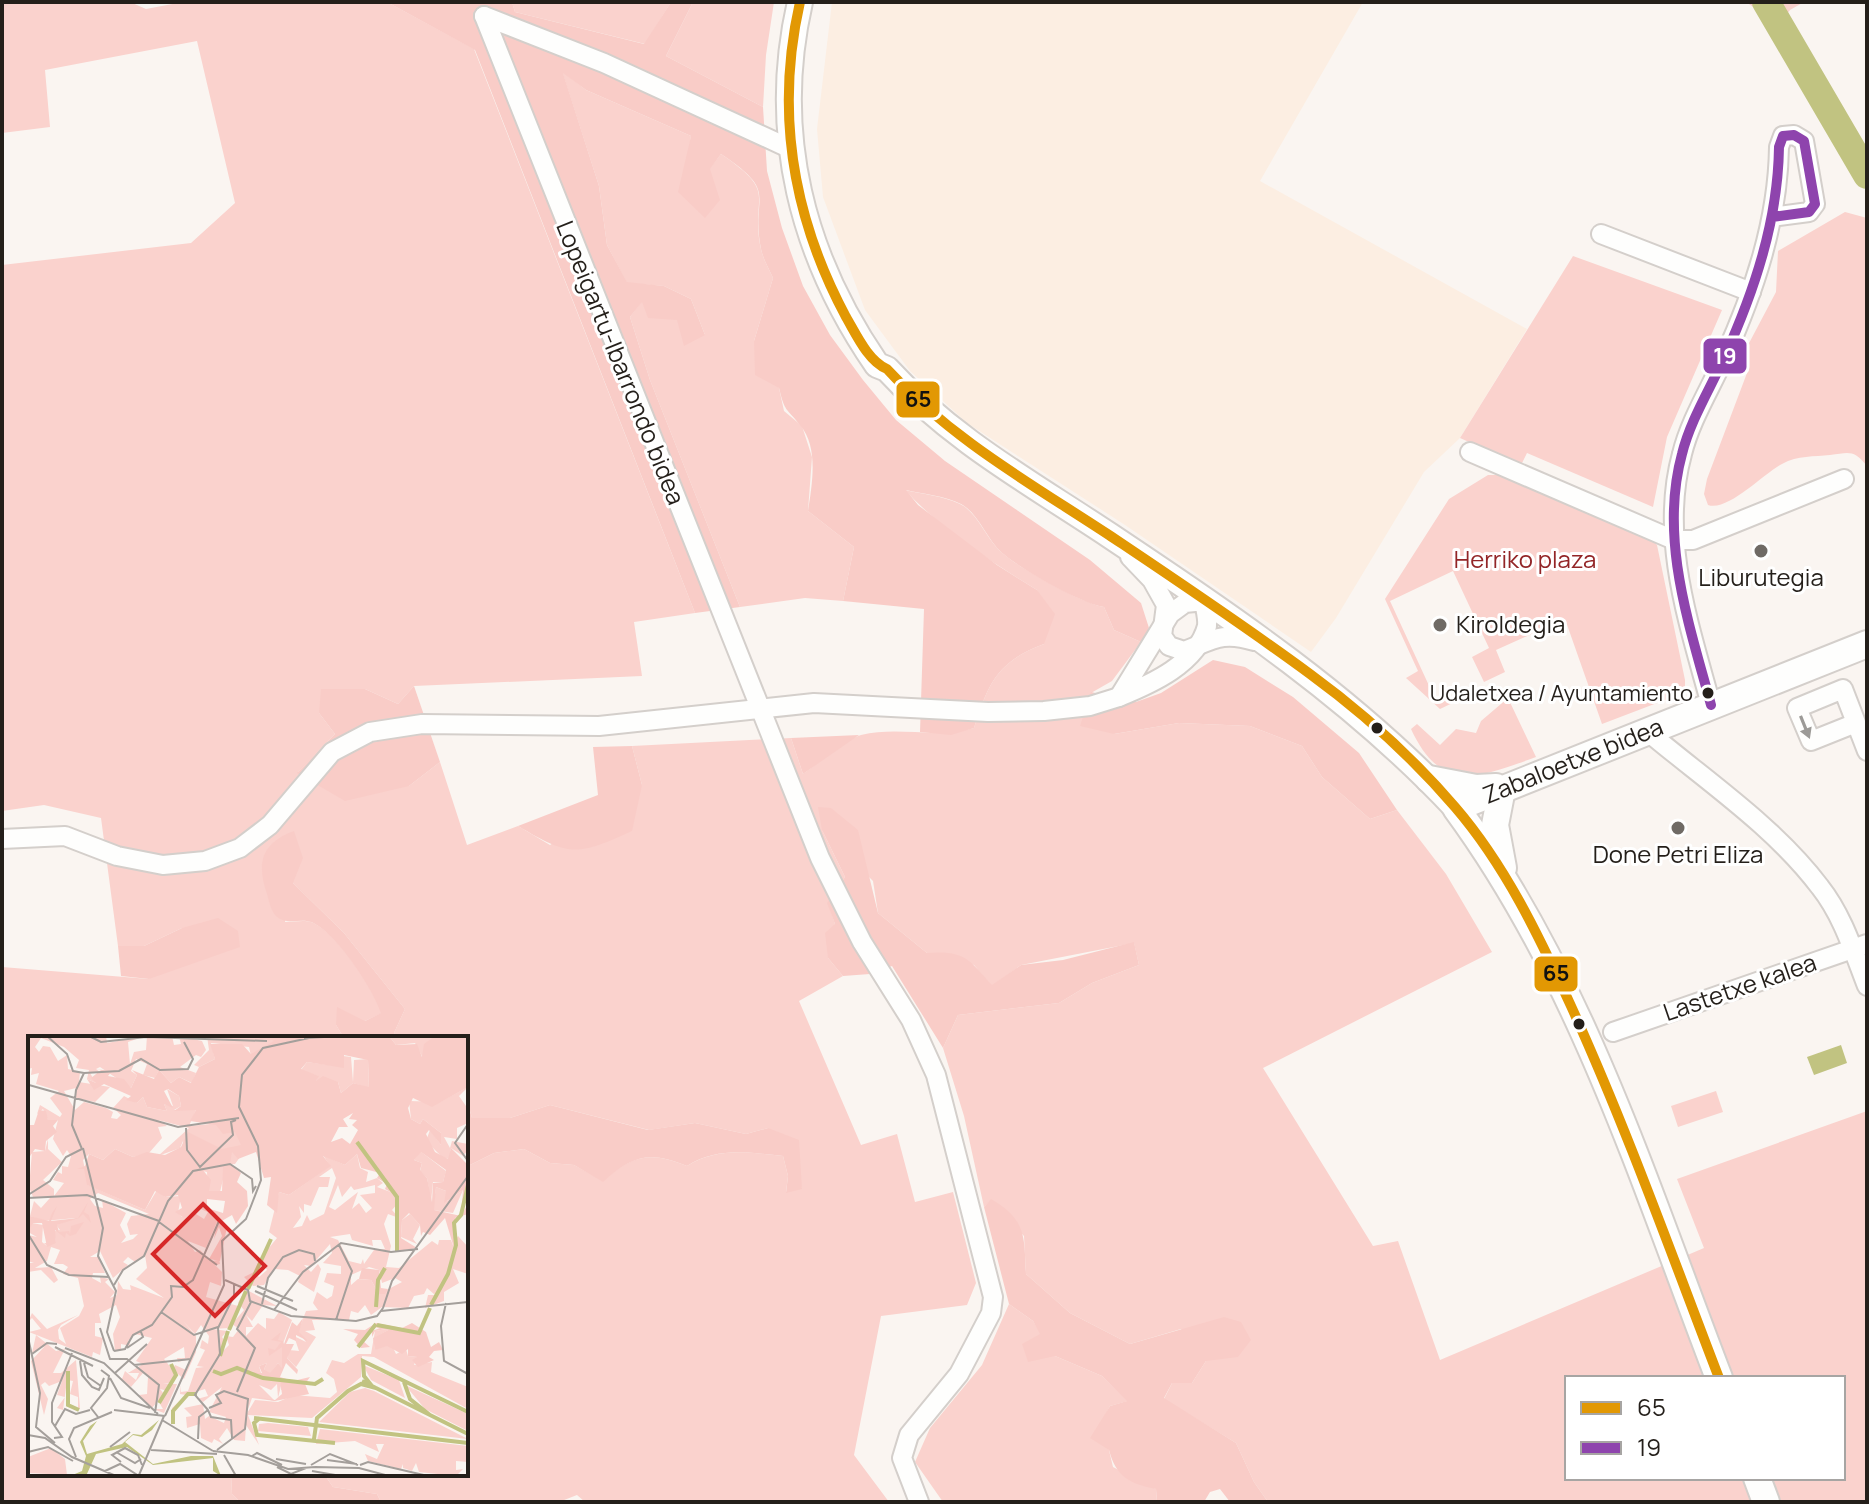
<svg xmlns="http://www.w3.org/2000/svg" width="1869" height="1504" viewBox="0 0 1869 1504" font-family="Manrope,sans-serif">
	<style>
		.built { fill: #fceee2 }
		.green { fill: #fad2cd; fill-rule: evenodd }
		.forest { fill: #f9ccc7 }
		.water { fill: #c1c381 }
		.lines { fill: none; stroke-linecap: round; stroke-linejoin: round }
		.river { stroke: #c1c381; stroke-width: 28 }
		.street-casing { stroke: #d4cfcb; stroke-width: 22 }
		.secondary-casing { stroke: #d4cfcb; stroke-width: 28 }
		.primary-casing { stroke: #d4cfcb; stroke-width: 30 }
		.street { stroke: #fefefd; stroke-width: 18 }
		.secondary { stroke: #fefefd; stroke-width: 24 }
		.primary { stroke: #fefefd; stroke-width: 26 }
		.bus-1-casing { stroke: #fff; stroke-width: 16 }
		.bus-2-casing { stroke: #fff; stroke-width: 16 }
		.bus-1 { stroke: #e29803; stroke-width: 10 }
		.bus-2 { stroke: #8e44ad; stroke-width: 10 }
		.oneway { fill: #9c9a97 }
		.poi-dot { fill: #6f6a65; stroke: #fff; stroke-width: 3 }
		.bus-dot { fill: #241f1a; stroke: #fff; stroke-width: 3 }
		.labels { text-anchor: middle; stroke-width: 6; stroke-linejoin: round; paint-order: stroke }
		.bus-label { font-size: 22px; fill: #241f1a; stroke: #fff; text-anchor: end }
		.street-label { font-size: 24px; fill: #241f1a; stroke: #fff }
		.park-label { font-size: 24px; fill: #932527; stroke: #fff }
		.poi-label { font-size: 24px; fill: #241f1a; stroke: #fff }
		.inset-river { fill: none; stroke: #c1c381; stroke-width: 4 }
		.inset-road { fill: none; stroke: #a49f9b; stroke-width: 2 }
		.view { fill: #d62828; fill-opacity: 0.15; stroke: #d62828; stroke-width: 4 }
		.inset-edge { fill: none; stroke: #241f1a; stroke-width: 4 }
		.line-badge { stroke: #fff; stroke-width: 3 }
		.badge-label { font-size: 22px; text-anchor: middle; font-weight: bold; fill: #fff }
		.pale-badge-label { font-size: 22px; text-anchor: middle; font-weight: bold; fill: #111 }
	</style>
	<rect width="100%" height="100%" fill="#faf5f1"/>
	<polygon class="built" points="832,2 1363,2 1260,181 1527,329 1460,438 1424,472 1336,618 1311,652 1125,525 967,423 910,371 865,310 823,197 817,129"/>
	<g class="green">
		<path d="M2 2H130L146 9 183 2H387L474 49 695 613 634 622 642 676 414 686 398 704 365 689 319 713 335 734 298 772 409 786 440 762 467 845 518 826 550 845 642 785 632 746 791 738 803 774C817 764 846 739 861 735 898 726 937 739 974 728 988 683 998 661 1044 644L1037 590C991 562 941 529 905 490 922 494 943 496 960 504 977 512 986 538 1000 551 1018 568 1081 603 1104 607L1114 630 1141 642 1112 681 1091 693 1114 734 1179 723 1250 726 1302 746 1322 777 1370 819 1397 810 1446 874 1492 952 1263 1068 1373 1246 1398 1241 1440 1360 1704 1248 1677 1179 1867 1111V1502H1268L1254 1482 1236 1443 1164 1399 1172 1383H1192L1206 1361 1181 1329 1130 1344 1070 1313 1026 1274 1024 1236 991 1200 984 1207 964 1116 943 1048 958 1015 1059 1003 1092 983 1139 965 1134 943 1021 965 992 986 974 965 927 953 878 913 873 881 822 830 845 877 828 903 835 924 828 958 843 976 799 1001 861 1145 897 1134 915 1202 953 1192 976 1283 967 1305 881 1316 854 1455 889 1502H585L577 1495 559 1502H381L377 1494 333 1487 324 1474H466V1167L494 1153 524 1149 550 1163 574 1165 603 1181C633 1155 650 1151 687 1166 718 1147 747 1152 783 1156L788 1176 786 1192 802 1188 768 1128 746 1134 695 1123 649 1130 550 1105 510 1118H472L466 1097V1038H401L394 1033 405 1009 344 933 293 883V831L285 922C293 922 304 920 311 922 337 932 373 988 382 1013L365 1021 336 1025 344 1038H30V1474H231L232 1494 240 1502H2V967L149 979 182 928 144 946H118L101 818 44 805 2 811V265L191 243 235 203 197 41 45 70 50 127 2 133ZM1567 1378H1843V1478H1567Z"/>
		<polygon points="512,2 671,2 645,44 515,12"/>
		<polygon points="693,2 774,2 766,55 763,107 666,56"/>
		<polygon points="1746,2 1804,2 1790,10 1781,21 1769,18"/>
		<path d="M562 71 586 90 691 136 688 155 710 168 721 154C781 195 749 194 761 249 763 259 769 269 773 278L754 341 779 388 784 411 802 426 812 457 808 511 854 547 843 601 805 598 740 607 650 380 630 317 642 301 705 335 691 299 664 286 627 283 607 245 599 186Z"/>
		<path d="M1845 212 1867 218V466C1853 449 1849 453 1830 455 1814 457 1798 455 1782 464 1763 474 1728 512 1708 505L1704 494 1707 479 1747 373 1738 364 1776 292 1778 251Z"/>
		<polygon points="1573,256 1722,310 1667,437 1653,507 1527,453 1521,465 1460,438"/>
		<polygon points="1488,475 1501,475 1651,539 1657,545 1685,680 1685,688 1678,695 1602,724 1565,619 1496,650 1505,672 1484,682 1472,657 1489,648 1453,571 1390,601 1437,703 1459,694 1461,699 1440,709 1406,678 1418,671 1385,599 1449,499"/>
		<path d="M1508 698 1536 757C1478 778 1441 794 1411 729L1417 724 1440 745 1456 729 1476 733 1481 721Z"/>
		<polygon points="1716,1091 1723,1112 1678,1127 1671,1106"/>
		<polygon points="1009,1304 1033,1321 1055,1356 1102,1376 1128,1401 1110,1406 1102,1421 1113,1467 1156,1489 1157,1502 943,1502 915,1462 930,1428 982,1365"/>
	</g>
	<g class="forest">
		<path d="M387 2H512L515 12 644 44 671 2H693L666 56 763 107 767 171 782 228 803 286 830 335 863 380 896 420 945 461 1090 560 1141 603 1149 628 1141 642 1114 630 1104 607C1080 603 1020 569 1001 552 987 539 978 513 961 504 945 496 923 494 906 490L918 505 997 565 1037 590 1055 614 1044 644C998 661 988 683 974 728L951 735 920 732 924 609 843 601 854 547 808 511C812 485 819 447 800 425 786 407 785 413 779 388L755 375 754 341 773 278C769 269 763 259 761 249 750 194 781 194 721 154L710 169 720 200 705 218 678 192 691 136 586 90 563 73 599 186 607 245 627 282 664 286 691 299 705 335 684 346 677 320 648 318 642 302 630 317 650 380 740 607 695 613 475 50Z"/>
		<polygon points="1213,660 1245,667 1293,697 1359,753 1397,810 1370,819 1322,777 1302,746 1250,726 1179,723 1114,734 1080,726 1091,692 1136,702 1161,693"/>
		<polygon points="414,686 440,762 409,786 345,801 297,773 335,734 319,713 321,689 365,689 398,704"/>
		<polygon points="859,735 803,774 791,738"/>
		<path d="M632 746 642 785 632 831C577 856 570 857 518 826L598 795 593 747Z"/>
		<path d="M818 807 831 808 858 830 878 913 927 953C964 950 969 959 992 985L1021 965 1063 960 1134 942 1139 965 1092 983 1059 1003 958 1015 943 1048 892 966 870 974 843 976 828 958 825 933 835 924 827 903 845 877 822 830Z"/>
		<path d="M294 831 303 858 293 883 344 933 405 1009 394 1033 401 1038H344L336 1025 337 1007 365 1021 381 1013C373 989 336 932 311 922 299 918 287 926 276 916 271 911 269 901 267 894 256 862 262 843 294 831Z"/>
		<polygon points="218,918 238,931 240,947 149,979 121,976 118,946 144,946 182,928"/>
		<path d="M466 1097 472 1118H510L550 1105 648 1130 695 1123 746 1134 768 1128 799 1140 802 1189 786 1193 788 1176 783 1156C747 1152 717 1147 687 1166 650 1151 633 1155 603 1182L574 1165 550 1163 524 1149 494 1153 466 1167Z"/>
		<path d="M991 1199C1027 1220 1024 1237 1026 1274L1070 1313 1130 1344 1224 1317 1241 1322 1251 1340 1238 1357 1206 1361 1192 1383H1172L1164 1398 1236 1443 1254 1482 1268 1502H1230L1220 1489 1210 1492 1204 1502H1157L1156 1489C1130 1484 1116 1477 1109 1450L1090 1438 1110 1406 1127 1401 1102 1376 1055 1356 1028 1362 1022 1344 1040 1334 1033 1321 1009 1304 984 1207Z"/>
		<polygon points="231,1474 324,1474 333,1487 377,1494 381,1502 240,1502 232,1494"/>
	</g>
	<polygon class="water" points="1841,1045 1847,1063 1814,1075 1807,1057"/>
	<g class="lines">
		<polyline class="river" points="1766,2 1867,175"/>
		<g class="street-casing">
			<g id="street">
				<polyline points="484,16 820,858 862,942 911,1020 936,1075 993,1297 991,1313 959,1374 909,1435 902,1458 919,1502"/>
				<polyline points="484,16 604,63 791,149"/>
				<polyline points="1601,234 1751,292"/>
				<polyline points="1470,452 1674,540 1693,540 1844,479"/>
				<path d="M1130 557 1152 580 1166 605 1162 636 1169 646 1184 651C1213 640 1222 631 1254 641"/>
				<path d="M1204 601C1205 608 1208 619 1207 626 1197 664 1151 684 1119 697L1170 614 1185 603Z"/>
				<path d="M1711 705C1689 624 1659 538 1682 454 1690 421 1710 389 1724 358 1754 292 1778 221 1779 147L1783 136 1794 135 1804 141 1815 204 1809 212 1772 217"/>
				<polyline points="1856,723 1811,741 1797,708 1843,689 1867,751"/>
				<path d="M1647 731C1705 780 1774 826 1820 887 1843 916 1854 953 1867 986"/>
				<polyline points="2,839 65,836 117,856 163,865 205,861 240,848 270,825 332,752 370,732 422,724 599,726 814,703 988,712 1044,711 1090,706 1119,697"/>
				<polyline points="1613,1032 1867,944"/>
			</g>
		</g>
		<g class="secondary-casing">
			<path id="secondary" d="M800 2C770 133 802 256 877 365L887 369C951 439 1031 483 1109 535 1233 618 1354 699 1456 808"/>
		</g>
		<g class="primary-casing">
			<g id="primary">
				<polyline points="1429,779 1476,788 1496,787"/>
				<polyline points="1502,789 1495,825 1503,868"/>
				<path id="s1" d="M1719 1378C1644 1183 1581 978 1456 808L1867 644"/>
				<polyline points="1757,1478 1766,1502"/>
			</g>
		</g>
		<use href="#street" class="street"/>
		<use href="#secondary" class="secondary"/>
		<use href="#primary" class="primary"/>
		<g class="bus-1-casing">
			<path id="bus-1" d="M800 2C775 112 793 218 846 317 856 334 868 361 887 369 951 439 1030 483 1109 535 1176 580 1245 626 1310 674 1362 712 1413 758 1455 807 1505 865 1539 936 1571 1006 1626 1127 1671 1253 1719 1378"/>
		</g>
		<g class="bus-2-casing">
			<path id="bus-2" d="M1711 705C1689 624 1659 538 1682 454 1690 421 1710 389 1724 358 1754 292 1778 221 1779 147L1783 136 1794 135 1804 141 1815 204 1809 212 1772 217"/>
		</g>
		<use href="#bus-1" class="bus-1"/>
		<use href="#bus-2" class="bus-2"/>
	</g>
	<defs><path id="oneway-solid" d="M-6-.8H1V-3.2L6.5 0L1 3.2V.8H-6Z" transform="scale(2)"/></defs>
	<use class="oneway" href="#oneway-solid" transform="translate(1805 727) rotate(68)"/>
	<g class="poi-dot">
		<circle cx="1761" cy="551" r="8"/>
		<circle cx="1440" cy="625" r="8"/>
		<circle cx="1678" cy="828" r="8"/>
	</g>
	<g class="bus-dot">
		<circle cx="1708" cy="693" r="7"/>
		<circle cx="1377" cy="728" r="7"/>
		<circle cx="1579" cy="1024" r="7"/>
	</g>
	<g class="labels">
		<g class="bus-label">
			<text x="1693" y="701">Udaletxea / Ayuntamiento</text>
		</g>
		<g class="street-label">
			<text transform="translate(620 363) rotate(68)" y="8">Lopeigartu-Ibarrondo bidea</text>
			<text dy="8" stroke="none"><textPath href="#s1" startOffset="756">Zabaloetxe bidea</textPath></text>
			<text transform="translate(1740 988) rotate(-19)" y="8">Lastetxe kalea</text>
		</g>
		<g class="park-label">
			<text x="1525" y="568">Herriko plaza</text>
		</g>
		<g class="poi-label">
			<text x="1761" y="586">Liburutegia</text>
			<text x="1456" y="633" text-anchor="start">Kiroldegia</text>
			<text x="1678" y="863">Done Petri Eliza</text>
		</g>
	</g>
	<g transform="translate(28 1036)">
		<rect width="440" height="440" fill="#faf5f1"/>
		<path d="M0 0H78L79 7 117 0 100 6 102 28 106 16 118 14 119 0H144L146 9 153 8 151 0 174 5 178 14 173 21 168 19 152 31 168 37 164 47 151 41 143 47 131 34 127 42 115 39 119 28 108 23 103 35 109 39 103 52 72 31 68 33 73 37H62L68 47 59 43 61 34 48 32 51 24 36 11 13 2 7 11 11 16 15 10 22 11 30 25 39 19 40 33 52 36 51 46 82 51 67 66 48 62V52L36 55 47 74 56 66 78 72 85 76 83 82 89 83 93 79 85 72 96 60 109 67 115 61 119 71 139 75 136 68 145 70 139 53 151 60 153 70 146 74H168L161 90 214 85 225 103 207 128 191 129 198 131 192 156 180 155 179 136 162 132 155 105 152 112 130 120 161 92 130 84 139 90 130 91 134 102 121 117 105 121 87 113 75 124 61 118 55 124 60 149 117 174 129 154 137 161 153 160 150 177 154 181 165 176 176 183 180 176 170 172 176 167 185 175 189 186 178 212 160 205 167 216 172 214 183 225 190 224V217L192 228 187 229 194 236 193 250 182 246 178 261 210 270 201 292 185 293 199 295 194 301 198 307 194 316 201 309 198 300 205 301 211 293 204 288 216 274 210 267 217 253 249 270 235 269 224 285 218 279 225 291H218V300L230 287 238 293V282L246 283 251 276 264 284 254 310V333L250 327 242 338 236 333 239 327 231 330 233 337 220 335 237 344H253L255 350 274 348 253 354V350L250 362 249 348 243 354 231 349 247 365 224 362 218 379 227 364 250 366 266 359 302 362 309 356 306 343 298 337 304 324 316 327 330 318H343L347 295 364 292 346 302 347 314 361 303 368 318 378 313 380 320 389 321 386 329 404 326 403 336 440 351V373L346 321 334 320 333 341 284 382 220 379 231 409 218 389 217 405 206 404 199 392 191 403 195 408 186 403 184 407 173 402 172 388 159 392 158 381 164 380 156 372 175 368 177 383 181 380 196 387 198 381 181 376 194 351 175 366 169 363 180 360 177 353 161 358 146 375 145 388 143 383 144 372 158 359 152 358 153 349V356L160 355 168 332 176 331 169 330 177 314 172 312 174 304 180 308 181 300 173 289 167 298 155 285 168 300V316L156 343 145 334 147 329 158 334 163 323 150 326 149 322H157L156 311 136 323 148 338 144 347 135 348H149L136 377 125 373H135L132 368 140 355 132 353 136 358 124 372 111 359 119 358 120 341 115 337 103 351 94 343 97 335 108 344 111 337H100L115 328 108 325 124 302 107 298 100 305 103 310 93 308V314L87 315 85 298 92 281 88 269 71 278 73 287H67V300L75 302 72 319 65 316 64 321 1 296 13 293 4 282 0 286 4 277 19 293 50 279 33 289 30 294 31 303 38 308 32 292 51 280 56 270 50 242 35 238 40 231 35 228H26L32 214 23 211 19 225 7 232 23 231 30 244 26 247 13 234 0 236V227H6L0 225V199L9 201 0 196 4 187 15 189 14 206 20 211 16 207H28L26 195 32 194 28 189 48 182 15 185 2 180 6 165 13 172 22 162 5 161 1 151 4 116 17 115 20 103V113L34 126 15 144 26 153V160L36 147 25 144 30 136 34 138V130L40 131 43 120 39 114 35 120 25 103 30 84H20L15 73 9 78 12 69 32 81 34 78 22 62 31 55 8 48 11 37 3 39 4 32 0 33ZM70 157 121 178 103 180 99 188 102 199 110 198 105 203 93 207 98 201 92 189 98 177 74 164 75 172 67 170 62 163ZM72 215 85 242 100 229 95 226 100 221 107 226 117 219 119 232 108 243 136 262 102 249 103 254 95 253 90 245 89 259 82 262 87 256 77 246 81 243 72 241 73 247 64 242 65 237H77L70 221H62ZM179 0H214L248 5 223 20 221 11 183 7 187 23 171 31 166 29 181 14ZM361 0H407L395 22 387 7 368 9ZM315 20 323 21 325 46 326 24 340 23 341 52 325 47 313 57 310 46 288 45 290 40 273 34 279 26 316 31ZM440 51 431 60 438 70 440 65V87L429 92V103L416 101 422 112 424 105 440 108V114L435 120 423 112 421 123 415 122 398 105 402 94 413 109V97L395 83 392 88 383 83 381 65 412 66ZM392 115 418 135 415 146H405L403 166 399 142 392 135 394 127 386 124ZM329 118 332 132 340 136 338 146 349 142 355 147 349 151 368 158 371 166 364 174 371 182 360 178 356 188 363 210 358 231 371 232 404 205 410 209 411 204H423L426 212V199L427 205 430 200 440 211V238L425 233 431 247 416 256V265L397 272 400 259H407L399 252 396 258 386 260 380 272 354 271 343 279 337 269 330 277 323 275 321 284H284L287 294 277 295 288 301 268 331 259 322 261 314 271 315 266 300 278 306 270 296 278 275 290 274 285 267 289 256 299 263 304 260 306 250 296 246 299 237 313 238V230L295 227 304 217 302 208 283 230 276 229 283 236 290 228 293 233 286 256 270 246 272 240 260 234 247 233 236 249 225 250 216 241 226 236 231 241 239 234 232 223 249 202 241 196 251 156 261 159 302 130 295 119 317 129ZM304 132 308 142 296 178 282 185 279 179 274 190 265 192 273 181 271 170 276 177V168L283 170 291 151H300L302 141H291ZM310 149 314 161 323 150 326 154 347 149V157L332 159 344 172 338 177 331 167 324 173 330 156 307 174 301 171ZM322 198 324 204 345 210 344 204H353L357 213 346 214 336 228 335 223 333 228 321 225 310 204 302 201ZM341 231 351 234 354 247 367 242 374 246 351 258 343 244 330 243 323 249V239ZM408 151 418 155 419 165 435 154 425 177 405 174ZM382 178 392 189 385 203 389 208 373 201 374 184ZM8 299 28 315 37 313 25 337H33L48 324 52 372 50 374V361L42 358 45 345 39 344 35 374 29 372 37 361 29 359 34 345 21 350 17 346 13 349 20 363 16 379 3 325 17 310 4 317ZM335 329 371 344 377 362 343 344ZM377 349 440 378V395L397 373ZM337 352 346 355 440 403 291 386 322 356ZM240 387 280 391 283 400 230 395 231 388ZM292 393 440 410V426L428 425V434L435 433 428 440 391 436 388 427 384 435 375 432V428L373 433 340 425 337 418 349 423 356 408H348L351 416 327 405 288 408ZM23 412 37 423 39 439 0 437V421Z" fill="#fad2cd" fill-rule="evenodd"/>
		<path d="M214 0H361L368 9 389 8 394 21 396 8 407 0H440V51L404 71 385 62 380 72 383 83 392 88 395 83 413 97V109L401 94 398 98 407 116 420 123 423 112 438 127 440 166 434 167 433 180 440 168V178L427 182 426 212 417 182 402 199 395 196 393 200 392 189 381 177 374 184 373 202 389 212 370 215 368 159 357 153 359 148 349 142 352 137 333 132 329 118 317 129 295 120 303 130 261 159 251 156 249 177 239 169 243 141 236 142 228 116 210 123 204 116 202 128 213 137 209 146 219 155 220 170 208 188 204 179 192 186 199 191 192 225 181 223 194 200 191 191 186 203 189 186 179 172 195 177 197 165 179 163V169L156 182 147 176 154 172 150 159 137 161 127 155 117 174 59 149 56 133H49L57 130 61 118 75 124 87 113 105 121 119 116 137 119 153 111 160 96 194 113 213 109 207 96 195 98 188 89 162 85 168 74 146 75 153 70 151 60 140 53 136 55 145 72 136 68 139 75 119 71 115 61 109 67 98 64 103 60 76 48 66 54 59 43 68 47 63 42 73 34 66 33 84 35 80 40 96 43 103 52 109 39 104 34 126 43 131 34 143 47 151 41 163 47 171 31 187 23 182 8H214L223 18 246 5ZM316 19 340 24 341 51 325 47 313 57 310 46 295 40 288 45 291 40 273 33 279 26 316 32ZM325 77 321 83 329 84 324 89 330 94 322 108 314 102 303 106 311 91H320L315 83ZM393 116 418 134 415 146 405 147 404 166 399 142 392 134 394 127 386 124ZM195 131 194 155H181L183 144 174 133ZM408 151 418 155 416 167 435 154 433 180 406 174ZM11 74 18 75 20 84H30L25 90 29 96 18 105 17 115 7 113 0 123V89H6ZM60 166 56 176 61 179 63 187 55 178 51 182 29 189 31 196 41 195 42 198 43 190 56 186 48 198 42 200 38 197 37 202 27 194 28 207 19 211 14 187H5L0 196 2 180 21 185 24 177 29 170 23 185 50 182ZM334 232 351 234 353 252 360 253 357 258H351L343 244 331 243ZM275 282 271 296 280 305 268 299V305L261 302 258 308H266L259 322 270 334 269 338 258 327 252 341 265 345 282 341 277 348 281 358 247 365 223 360 247 364 254 358 252 344H236L220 335 234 337 231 330 239 327 236 333 242 337 250 327 254 332V311L241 320 240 312 247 314 253 306 243 304 253 296 250 304 255 305 256 308 264 286 269 290ZM348 287 374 292 384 287 398 296 403 311 411 306 415 314 406 315 401 321 406 324 390 331 384 324 389 321 380 320V313L374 318 359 310 347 314 345 302 364 292 347 295 344 301V295L352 292 344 291 335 305 342 311 333 312 326 304 330 298 315 293 337 294Z" fill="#f9ccc7" fill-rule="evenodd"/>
		<path d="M131 384 124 394 114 401 105 399 97 406 125 428 163 420H185L193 440 185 435V422L125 429 99 411 68 418 58 440H42L54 435 58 420 52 406 62 390 69 385 55 405 59 418 94 408 105 398 113 399Z" fill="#c1c381"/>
		<path class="inset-river" d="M329 106 369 161V215M220 253 243 203M403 269 420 238 428 209 426 187 433 179 440 149M348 271 350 244 357 232M349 289 391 297 402 272M201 294 218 255M330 311 348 288M192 320 200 295M40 335V369L51 374M185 335 193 338 209 332 235 342 287 348 295 343M334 345 440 398M376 346 382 363 402 379M344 350 336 340 335 325 440 376M131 367 148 339 143 328M226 382 440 407M232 382 226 387 229 399 307 407M145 388V375L160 358H169M286 403 289 382 320 355 333 348 348 352"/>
		<path class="inset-road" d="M19 0 39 18 45 35 56 37M61 0 73 6 118 1 239 5M276 2 316 0M56 37 91 35 113 23 132 34 160 33 165 23 156 6M1 49 150 91 211 82M440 88 427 107 440 125V139M158 92 159 114 172 131 205 99 203 86 208 84M55 112 75 192 70 220 88 255 79 296 86 315M0 159 22 145 38 121 54 113 44 89 48 54 56 37M0 162 59 159 131 185M131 186 189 229M0 198 19 229 41 239 81 241M197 244 220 254 222 265 263 280 328 285 349 280 355 272M86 249 95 234 116 220 140 165 165 135 202 128 224 143 225 155 228 150M229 250 265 265M227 255 269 274M418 267 413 290 416 325 440 338M234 268 240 242 255 221 271 214 286 218 287 225M355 272 364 245 440 140M246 274 275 236 313 207 363 216 390 213M353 275 440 266M133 276 166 299 190 291M308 284 324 235 311 209M72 292 82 323H99L131 349 127 377M0 301 12 357 8 391 27 407M27 311 65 330M37 312 76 327 130 378M99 312 115 301 113 296M86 315 97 313 105 299 124 289 144 261 143 250 155 251 165 244 191 185M4 318 19 307 29 308M52 325 54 339 64 351 71 354 76 342M56 327 60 341 73 350M106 329 163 323M87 337 119 308M0 341V369M82 342 93 362 122 372M209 356 227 312 209 293 223 266M181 372 193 367 188 359 196 355 220 363 217 393 189 414M86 374 137 380M180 374 167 359 192 318 190 292 206 260V248M137 380 196 249 194 205 218 183 233 144 230 110 211 71 214 39 235 12 281 2M70 381 63 372 79 352 81 340 73 334M134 384 185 415M27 390 37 373 48 378 62 374M0 399 17 402 44 421 88 440M26 402 34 401 24 386V367L44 317M170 403 171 381 180 374 183 381 203 384 204 402M82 411 102 396M123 414 189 418M185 415 220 419 260 433 287 431M0 416 20 411 45 425M88 416 107 427 113 423M196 419 208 440M224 420 229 417 254 429M48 421 41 403 46 392 84 376M248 423 278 428M299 424 329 428M93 426 84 419 97 412 110 419 114 429M283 429 302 418 330 429M332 429 340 426 400 440M249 431 263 438 278 432M287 431 331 432 361 440M77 435 92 428 111 440M284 435 313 440M111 439 136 380"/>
		<path class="view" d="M175 168 237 230 187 280 125 218Z"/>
		<rect width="440" height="440" class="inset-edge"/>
	</g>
	<g class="line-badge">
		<rect x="1702" y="337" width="46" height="38" rx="8" fill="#8e44ad"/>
		<rect x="895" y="380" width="46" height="39" rx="8" fill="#e29803"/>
		<rect x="1533" y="955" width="46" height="38" rx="8" fill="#e29803"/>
	</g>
	<g class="badge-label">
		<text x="1725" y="364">19</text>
	</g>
	<g class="pale-badge-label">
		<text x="918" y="407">65</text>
		<text x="1556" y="981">65</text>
	</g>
	<rect width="1869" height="1504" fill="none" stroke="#241f1a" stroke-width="8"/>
	<rect x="1565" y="1376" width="280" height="104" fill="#ffffff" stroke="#a7a5a3" stroke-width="2"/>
	<rect x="1581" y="1402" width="40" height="12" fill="#e29803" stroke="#a7a5a3" stroke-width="2"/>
	<text x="1637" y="1416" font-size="24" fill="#241f1a">65</text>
	<rect x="1581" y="1442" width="40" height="12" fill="#8e44ad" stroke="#a7a5a3" stroke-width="2"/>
	<text x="1637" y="1456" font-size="24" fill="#241f1a">19</text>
</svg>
